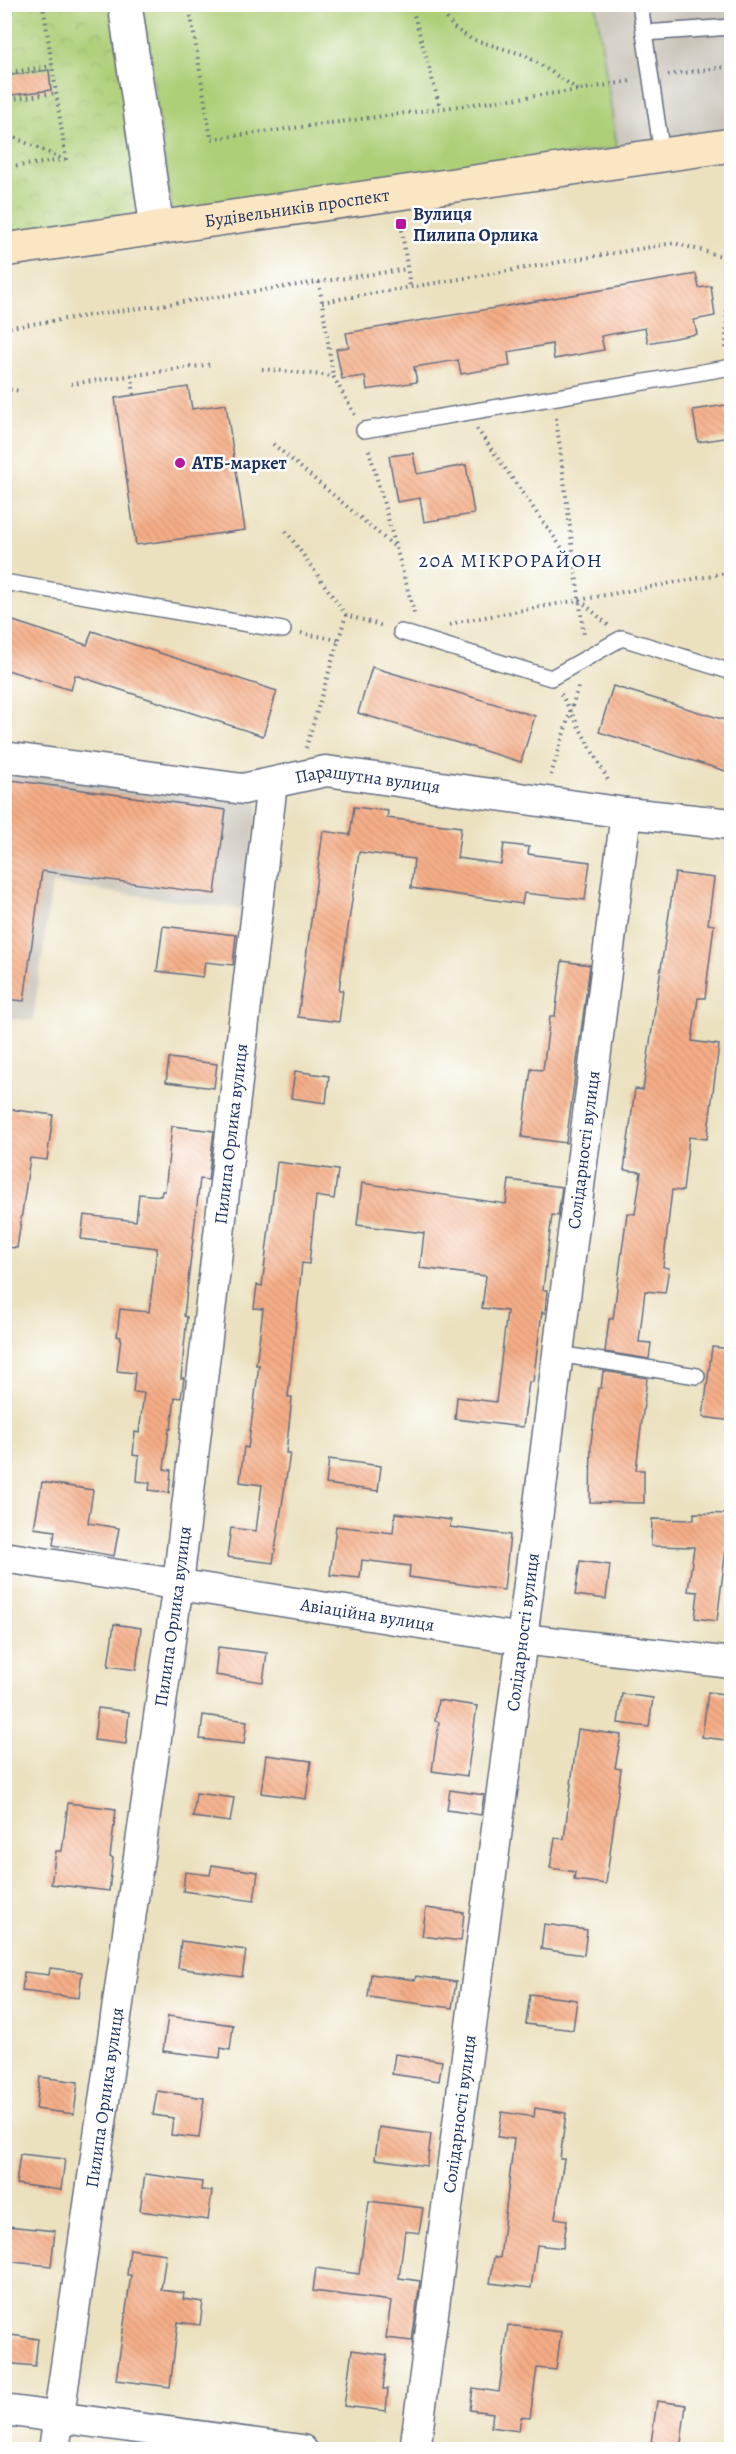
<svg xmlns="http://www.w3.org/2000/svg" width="736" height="2454" viewBox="0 0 736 2454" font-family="Alegreya,serif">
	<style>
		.industrial { fill: #c9c3b8 }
		.grass { fill: #aecf78; stroke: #647f6b; stroke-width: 1.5 }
		.park { fill: url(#park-crowns); stroke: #647f6b; stroke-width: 1.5 }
		.building { fill: url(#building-back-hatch) }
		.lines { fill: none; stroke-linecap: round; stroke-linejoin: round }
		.service-casing { stroke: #646d80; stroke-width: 18 }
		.minor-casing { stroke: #646d80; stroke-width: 33 }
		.tertiary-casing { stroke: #646d80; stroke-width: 36 }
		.secondary-casing { stroke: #646d80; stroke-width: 36 }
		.path { stroke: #646d80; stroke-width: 4; stroke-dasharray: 1.5 4.5; stroke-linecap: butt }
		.service { stroke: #fff; stroke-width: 15 }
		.minor { stroke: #fff; stroke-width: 30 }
		.tertiary { stroke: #fff; stroke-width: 33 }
		.secondary { stroke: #fbe6c4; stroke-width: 33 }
		.poi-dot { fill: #b5179e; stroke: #fff; stroke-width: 2 }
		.labels { text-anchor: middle; stroke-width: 5; stroke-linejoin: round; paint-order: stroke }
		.street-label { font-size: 18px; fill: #1b2f5e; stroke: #fff }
		.poi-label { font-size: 18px; font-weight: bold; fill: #1b2f5e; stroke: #fff; text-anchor: start }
		.neighbourhood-label { font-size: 20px; letter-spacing: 1.5px; fill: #1b2f5e; stroke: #fff }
	</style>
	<defs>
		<pattern id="park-crowns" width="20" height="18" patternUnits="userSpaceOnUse" patternTransform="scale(1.5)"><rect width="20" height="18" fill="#aecf78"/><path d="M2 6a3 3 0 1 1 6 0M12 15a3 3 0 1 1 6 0" fill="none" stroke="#95b26a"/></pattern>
		<pattern id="building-back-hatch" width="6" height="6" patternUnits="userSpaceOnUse" patternTransform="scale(1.5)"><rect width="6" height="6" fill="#f5ad86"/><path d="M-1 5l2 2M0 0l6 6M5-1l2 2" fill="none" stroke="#d19576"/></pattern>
	</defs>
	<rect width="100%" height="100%" fill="#fff"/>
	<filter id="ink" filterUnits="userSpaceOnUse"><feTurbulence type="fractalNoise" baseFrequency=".0167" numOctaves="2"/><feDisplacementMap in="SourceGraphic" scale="12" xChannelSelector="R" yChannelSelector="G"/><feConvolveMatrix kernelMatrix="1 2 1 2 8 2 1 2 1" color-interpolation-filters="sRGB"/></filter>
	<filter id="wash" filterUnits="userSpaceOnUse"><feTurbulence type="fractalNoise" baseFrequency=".008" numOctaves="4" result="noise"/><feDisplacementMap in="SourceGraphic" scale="24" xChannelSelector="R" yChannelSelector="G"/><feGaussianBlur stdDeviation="1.35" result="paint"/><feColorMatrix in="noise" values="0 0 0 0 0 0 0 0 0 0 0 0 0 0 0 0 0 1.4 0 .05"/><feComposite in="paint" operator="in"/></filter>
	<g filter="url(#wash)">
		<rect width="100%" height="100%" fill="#ebe1bf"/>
		<g class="industrial">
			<polygon points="596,5 731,5 731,132 617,148"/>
			<polygon points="5,769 259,803 244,910 52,884 33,1021 5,1018"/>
		</g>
		<polygon class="grass" points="142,5 596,5 617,148 172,212"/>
		<polygon class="park" points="4,5 111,5 141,216 5,236"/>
		<g id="blocks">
			<g class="building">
				<polygon points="49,70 51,90 4,96 4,76"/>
				<polygon points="696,274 699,288 711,286 715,316 694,320 697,334 648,343 645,328 601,336 604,350 554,359 552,344 508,352 510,366 461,374 458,360 414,367 417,382 367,390 365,376 342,379 336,349 349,347 346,333"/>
				<polygon points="188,387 192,409 226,404 245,530 136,545 115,398"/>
				<polygon points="726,405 731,437 698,442 693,410"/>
				<polygon points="413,453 417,474 466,465 474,514 424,522 420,498 397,502 389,456"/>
				<polygon points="4,618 87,645 92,631 277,691 263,736 75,675 71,690 4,669"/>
				<polygon points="372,667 535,716 521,762 358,713"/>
				<polygon points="613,686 732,722 732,773 599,732"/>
				<polygon points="4,779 226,810 215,894 42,871 24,1001 4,999"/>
				<polygon points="354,807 388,811 387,818 461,827 457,858 501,864 504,844 529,847 528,854 590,862 585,900 524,893 522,904 411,888 414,859 359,852 339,990 343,990 339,1022 298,1017 323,831 350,835"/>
				<polygon points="675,873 714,878 708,924 714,925 705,998 698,998 692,1041 719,1045 707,1139 689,1137 683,1191 672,1190 663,1267 669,1268 665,1293 645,1291 639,1342 651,1343 649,1359 605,1352 609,1319 613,1319 627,1213 635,1214 641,1172 624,1170 635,1089 643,1090"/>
				<polygon points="163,926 236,935 233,965 205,962 203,977 157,971"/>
				<polygon points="562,961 590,965 566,1143 522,1137 531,1069 543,1070 550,1016 555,1016"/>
				<polygon points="169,1058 217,1064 214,1088 166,1082"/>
				<polygon points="295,1071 329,1076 326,1103 291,1098"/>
				<polygon points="8,1109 53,1115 47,1160 30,1158 17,1248 4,1247 4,1136"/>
				<polygon points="172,1126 214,1131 208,1180 200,1179 184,1316 187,1317 181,1378 184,1378 181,1398 175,1397 171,1429 169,1429 164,1469 171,1470 169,1493 149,1490 150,1483 137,1481 139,1456 133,1455 135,1432 139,1433 144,1393 133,1392 135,1373 117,1371 121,1337 117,1336 120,1309 149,1312 157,1248 81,1239 84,1215 136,1221 139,1194 161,1196 162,1191 165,1191"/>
				<polygon points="277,1162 338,1170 334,1199 316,1196 309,1264 302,1263 288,1397 292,1397 286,1453 290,1453 273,1563 227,1557 231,1528 256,1531 262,1485 240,1482 244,1447 248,1448 259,1365 256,1365 263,1309 254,1308 257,1285 262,1286"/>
				<polygon points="509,1180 562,1187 558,1216 552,1215 543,1290 547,1290 545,1313 542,1312 533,1382 529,1382 523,1427 455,1419 457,1397 496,1402 507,1311 482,1308 486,1276 420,1268 424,1233 357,1225 362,1183 506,1204"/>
				<polygon points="712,1347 732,1349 732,1421 703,1417"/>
				<polygon points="603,1371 647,1378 636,1470 644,1470 644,1503 590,1502 591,1442 598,1388 601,1388"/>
				<polygon points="329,1459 381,1466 378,1491 326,1484"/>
				<polygon points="42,1482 93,1490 88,1523 119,1528 114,1556 53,1545 55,1531 34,1528"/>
				<polygon points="395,1513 451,1520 450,1527 510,1535 504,1590 409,1577 410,1566 362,1560 360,1578 330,1575 336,1526 393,1533"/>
				<polygon points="694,1513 730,1514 729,1548 726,1548 717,1621 695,1618 698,1592 688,1591 694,1547 651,1546 652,1519 694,1520"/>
				<polygon points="580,1561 610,1565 606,1599 575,1595"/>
				<polygon points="114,1624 141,1628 136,1670 108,1666"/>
				<polygon points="218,1647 267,1653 263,1682 215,1675"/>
				<polygon points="708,1692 732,1695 732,1741 702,1737"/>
				<polygon points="622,1694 653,1698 649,1727 618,1723"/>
				<polygon points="438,1700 477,1706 467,1776 432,1771 439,1722 435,1721"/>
				<polygon points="98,1708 129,1712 126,1744 94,1740"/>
				<polygon points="203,1715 247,1721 244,1744 200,1739"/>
				<polygon points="578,1729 621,1735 615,1768 621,1769 606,1884 574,1880 575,1872 550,1868 555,1838 564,1839"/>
				<polygon points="266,1755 311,1761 306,1799 261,1793"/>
				<polygon points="450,1790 484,1795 481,1815 447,1810"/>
				<polygon points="196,1793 234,1798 230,1822 193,1817"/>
				<polygon points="68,1803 116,1809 110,1857 113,1858 109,1891 51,1884 56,1851 62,1851"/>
				<polygon points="212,1865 258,1872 254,1901 183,1891 185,1872 210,1875"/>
				<polygon points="426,1908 464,1913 461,1941 422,1936"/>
				<polygon points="544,1924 587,1930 584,1955 541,1949"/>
				<polygon points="181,1941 246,1950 242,1977 178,1968"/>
				<polygon points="50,1968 82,1972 79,1998 22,1991 24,1972 49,1975"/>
				<polygon points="371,1974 415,1980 416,1976 456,1982 452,2008 368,1997"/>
				<polygon points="530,1994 577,2000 573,2030 526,2024"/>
				<polygon points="168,2016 233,2025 230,2050 221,2048 220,2058 163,2051"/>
				<polygon points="395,2054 442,2061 439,2081 392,2074"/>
				<polygon points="40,2077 78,2082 74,2114 36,2109"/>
				<polygon points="157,2091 204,2098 199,2138 171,2135 173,2118 153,2115"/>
				<polygon points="535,2108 566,2113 560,2159 564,2159 555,2218 567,2220 563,2248 537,2245 531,2288 490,2283 494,2257 500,2258 514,2139 498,2137 502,2112 534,2117"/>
				<polygon points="379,2127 431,2134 427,2166 375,2159"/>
				<polygon points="20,2154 65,2159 61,2190 16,2184"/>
				<polygon points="145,2174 202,2182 201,2190 212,2191 208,2220 140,2211"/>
				<polygon points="369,2201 423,2208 419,2233 405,2231 399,2278 420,2281 412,2341 386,2338 391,2301 313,2291 316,2268 359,2274"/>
				<polygon points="7,2226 55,2231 51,2266 4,2261"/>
				<polygon points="130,2249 166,2254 161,2290 184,2293 183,2299 203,2302 200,2325 178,2322 170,2387 116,2380 131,2275 127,2275"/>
				<polygon points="508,2325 561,2332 556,2370 537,2368 530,2418 521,2417 519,2431 491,2427 493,2413 470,2410 473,2388 499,2392"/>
				<polygon points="4,2334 38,2339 35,2366 4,2363"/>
				<polygon points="352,2350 387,2355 383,2389 388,2389 386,2411 344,2406"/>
				<polygon points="657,2401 686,2405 680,2450 650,2450"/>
			</g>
		</g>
	</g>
	<g filter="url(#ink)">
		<use href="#blocks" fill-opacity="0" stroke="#646d80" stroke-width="1.5"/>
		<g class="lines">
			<g class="service-casing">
				<g id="service">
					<polyline points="640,4 662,155"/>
					<polyline points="644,33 732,27"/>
					<polyline points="364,430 726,368 732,371"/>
					<polyline points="4,582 283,630"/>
					<polyline points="401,632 551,678 622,638 732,672"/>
					<polyline points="558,1354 697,1376"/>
				</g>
			</g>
			<g class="minor-casing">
				<g id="minor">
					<path id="s1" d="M4 757 243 789 326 771 626 813 732 824"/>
					<path id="s2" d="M4 1557 522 1639 732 1663"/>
					<polyline points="4,2410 302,2450"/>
					<path id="s3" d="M54 2450 178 1584 272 783"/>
					<path id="s4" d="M415 2450 522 1639 626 813"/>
				</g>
			</g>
			<g class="tertiary-casing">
				<polyline id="tertiary" points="125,4 157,228"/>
			</g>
			<g class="secondary-casing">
				<g id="secondary">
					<path id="s5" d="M4 250 732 145"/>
				</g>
			</g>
			<g class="path">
				<polyline points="43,4 66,160"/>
				<polyline points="189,4 211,139 579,90 631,81"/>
				<polyline points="411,4 440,107"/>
				<polyline points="436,4 454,28 471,39 525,55 579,90"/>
				<polyline points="4,17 17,4"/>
				<polyline points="4,73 52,66"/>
				<polyline points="668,75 732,66"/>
				<polyline points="4,100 56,93"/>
				<polyline points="4,133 65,160"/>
				<polyline points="4,168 63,160"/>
				<polyline points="401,224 410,287"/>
				<polyline points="319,282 333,376 355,415"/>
				<polyline points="727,287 727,259"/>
				<polyline points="322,302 674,243 732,259"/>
				<polyline points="4,328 407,269"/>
				<polyline points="726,348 727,302"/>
				<polyline points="262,369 333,376"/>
				<polyline points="132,375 134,395"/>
				<polyline points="71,384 213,364"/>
				<polyline points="4,389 22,391"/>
				<polyline points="729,389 732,403"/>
				<polyline points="556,418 584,636"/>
				<polyline points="477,429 574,565"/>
				<polyline points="273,444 396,548"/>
				<polyline points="369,450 415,616"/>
				<polyline points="286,531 346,615 383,626"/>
				<polyline points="580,600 608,625"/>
				<polyline points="450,625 458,622 732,572"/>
				<polyline points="301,633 339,640"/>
				<polyline points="561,694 609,782"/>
				<polyline points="306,748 346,615"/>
				<polyline points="551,775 578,687"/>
			</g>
			<use href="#service" class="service"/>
			<use href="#minor" class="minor"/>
			<use href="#tertiary" class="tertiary"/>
			<use href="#secondary" class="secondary"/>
		</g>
	</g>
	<g class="poi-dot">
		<rect x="395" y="218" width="12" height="12" rx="3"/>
		<circle cx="180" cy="463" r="6"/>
	</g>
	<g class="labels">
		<g class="street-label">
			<text dy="6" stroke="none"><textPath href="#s5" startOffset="296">Будівельників проспект</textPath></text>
			<text dy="6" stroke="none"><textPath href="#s1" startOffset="368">Парашутна вулиця</textPath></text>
			<text dy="6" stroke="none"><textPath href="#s3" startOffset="1328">Пилипа Орлика вулиця</textPath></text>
			<text dy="6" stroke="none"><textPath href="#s4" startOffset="1311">Солідарності вулиця</textPath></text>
			<text dy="6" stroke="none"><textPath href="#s2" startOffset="368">Авіаційна вулиця</textPath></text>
			<text dy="6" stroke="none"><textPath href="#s3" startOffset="842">Пилипа Орлика вулиця</textPath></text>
			<text dy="6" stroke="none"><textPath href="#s4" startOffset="825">Солідарності вулиця</textPath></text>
			<text dy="6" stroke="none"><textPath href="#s3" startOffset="356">Пилипа Орлика вулиця</textPath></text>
			<text dy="6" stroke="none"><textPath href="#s4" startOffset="339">Солідарності вулиця</textPath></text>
		</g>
		<g class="poi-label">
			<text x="413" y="220">Вулиця<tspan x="413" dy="21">Пилипа Орлика</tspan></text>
			<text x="192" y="469">АТБ-маркет</text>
		</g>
		<g class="neighbourhood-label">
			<text x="511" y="567">20А МІКРОРАЙОН</text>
		</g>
	</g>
	<rect width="736" height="2454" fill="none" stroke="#fff" stroke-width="24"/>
</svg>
